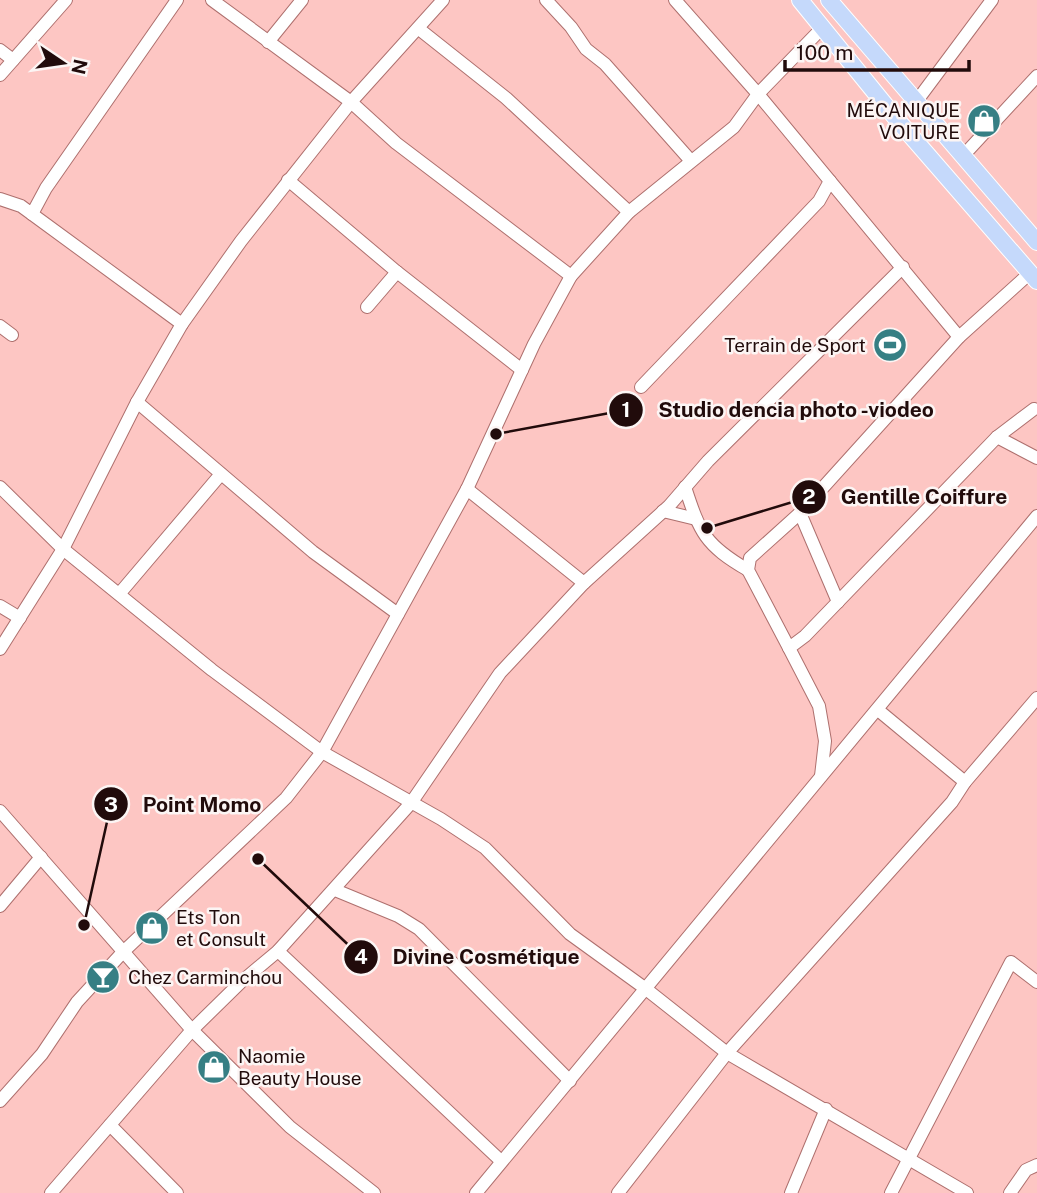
<svg xmlns="http://www.w3.org/2000/svg" width="1037" height="1193" viewBox="0 0 1037 1193" font-family="'Public Sans',sans-serif">
	<style>
		.lines { fill: none; stroke-linecap: round; stroke-linejoin: round }
		.minor-casing { stroke: #ae706e; stroke-width: 14 }
		.major-casing { stroke: #fff; stroke-width: 18 }
		.minor { stroke: #fff; stroke-width: 12 }
		.major { stroke: #c5d9fb; stroke-width: 16 }
		.labels { text-anchor: middle; stroke-width: 5; stroke-linejoin: round; paint-order: stroke }
		.poi-label { font-size: 19px; fill: #210b0b; stroke: #fcf5f4; text-anchor: start }
		.leader { fill: none; stroke: #210b0b; stroke-width: 2.5 }
		.callout-dot { fill: #210b0b; stroke: #fcf5f4; stroke-width: 2.5 }
		.mark-label { font-size: 21px; text-anchor: middle; font-weight: bold; fill: #fff }
		.callout-label { font-size: 21px; text-anchor: middle; font-weight: bold; fill: #210b0b; stroke: #fcf5f4; stroke-width: 5; stroke-linejoin: round; paint-order: stroke }
	</style>
	<rect width="100%" height="100%" fill="#fdc6c3"/>
	<g class="lines">
		<g class="minor-casing">
			<g id="minor">
				<polyline points="212,0 351,102 396,143 571,276"/>
				<polyline points="546,0 571,27 586,49 605,64 691,161"/>
				<polyline points="675,0 758,94 959,337 1030,273"/>
				<polyline points="419,29 506,98 629,212"/>
				<polyline points="268,42 302,0"/>
				<polyline points="0,50 13,60"/>
				<polyline points="0,75 66,0"/>
				<polyline points="916,102 992,0"/>
				<polyline points="962,157 1037,76"/>
				<polyline points="288,180 397,272 522,370"/>
				<polyline points="0,199 21,206 182,324"/>
				<polyline points="32,214 46,188 177,0"/>
				<polyline points="367,307 397,272"/>
				<polyline points="0,326 12,335"/>
				<polyline points="641,387 819,201 830,181"/>
				<polyline points="137,402 313,552 398,614"/>
				<polyline points="997,437 1037,458"/>
				<polyline points="0,487 63,549 212,670 322,752 441,819 485,848 570,934 646,989 727,1053 967,1193"/>
				<path d="M685 487C700 533 705 545 748 570"/>
				<polyline points="467,489 584,583 669,506 708,461 903,267"/>
				<polyline points="663,511 696,519"/>
				<polyline points="800,513 838,602"/>
				<polyline points="120,593 221,474"/>
				<polyline points="0,606 20,618"/>
				<polyline points="789,648 748,570 750,558 800,513 959,337"/>
				<polyline points="0,649 63,549 137,402 182,324 241,241 351,102 443,0"/>
				<polyline points="878,710 965,782"/>
				<polyline points="821,776 825,741 819,706 789,648 805,636 997,437 1034,409"/>
				<polyline points="0,811 192,1030 290,1127 374,1193"/>
				<polyline points="335,890 398,916 419,929 570,1081"/>
				<polyline points="0,906 41,857"/>
				<polyline points="278,951 501,1161"/>
				<polyline points="0,1101 42,1054 77,1002 123,952 286,798 322,752 467,489 534,344 571,276 629,212 734,127 758,94 823,27"/>
				<polyline points="110,1125 177,1193"/>
				<polyline points="51,1193 192,1030 241,982 278,951 411,803 500,673 584,583"/>
				<polyline points="476,1193 1037,516"/>
				<polyline points="618,1193 727,1053 952,802 965,782 1037,698"/>
				<polyline points="791,1193 826,1109"/>
				<polyline points="891,1193 1011,962 1037,982"/>
				<polyline points="1010,1193 1026,1170 1037,1165"/>
			</g>
		</g>
		<g class="major-casing">
			<g id="major">
				<polyline points="800,0 899,122 1037,281"/>
				<polyline points="829,0 1037,242"/>
			</g>
		</g>
		<use href="#minor" class="minor"/>
		<use href="#major" class="major"/>
	</g>
	<defs>
		<g id="shop-disc" transform="scale(1.75)"><circle r="9.5" fill="#367f84" stroke="#fcf5f4"/><path d="M-5-2.5h2.3a2.7 3.5 0 0 1 5.4 0H5L5.5 6h-11ZM-1.5-2.5h3a1.5 2.3 0 0 0-3 0Z" fill="#fff"/></g>
		<g id="stadium-disc" transform="scale(1.75)"><circle r="9.5" fill="#367f84" stroke="#fcf5f4"/><path d="M0-5a6.5 5 0 1 0 0 10a6.5 5 0 1 0 0-10ZM-3.5-1.8h7v3.6h-7Z" fill="#fff"/></g>
		<g id="bar-disc" transform="scale(1.75)"><circle r="9.5" fill="#367f84" stroke="#fcf5f4"/><path d="M-6-5H6L.8 .8V4.5H3.5V6h-7V4.5H-.8V.8Z" fill="#fff"/></g>
	</defs>
	<g fill-rule="evenodd">
		<use href="#shop-disc" x="984" y="121"/>
		<use href="#stadium-disc" x="890" y="345"/>
		<use href="#shop-disc" x="152" y="928"/>
		<use href="#bar-disc" x="103" y="977"/>
		<use href="#shop-disc" x="214" y="1067"/>
	</g>
	<g class="labels">
		<g class="poi-label">
			<text x="960" y="117" text-anchor="end">MÉCANIQUE<tspan x="960" dy="22">VOITURE</tspan></text>
			<text x="866" y="352" text-anchor="end">Terrain de Sport</text>
			<text x="176" y="924">Ets Ton<tspan x="176" dy="22">et Consult</tspan></text>
			<text x="128" y="984">Chez Carminchou</text>
			<text x="238" y="1063">Naomie<tspan x="238" dy="22">Beauty House</tspan></text>
		</g>
	</g>
	<path class="leader" d="M496 434L626 410M707 528L809 497M84 925L111 804M258 859L361 957"/>
	<g class="callout-dot">
		<circle cx="496" cy="434" r="7"/>
		<circle cx="707" cy="528" r="7"/>
		<circle cx="84" cy="925" r="7"/>
		<circle cx="258" cy="859" r="7"/>
		<circle cx="626" cy="410" r="18"/>
		<circle cx="809" cy="497" r="18"/>
		<circle cx="111" cy="804" r="18"/>
		<circle cx="361" cy="957" r="18"/>
	</g>
	<g class="mark-label">
		<text x="626" y="417">1</text>
		<text x="809" y="504">2</text>
		<text x="111" y="812">3</text>
		<text x="361" y="964">4</text>
	</g>
	<g class="callout-label">
		<text x="796" y="417">Studio dencia photo -viodeo</text>
		<text x="924" y="504">Gentille Coiffure</text>
		<text x="202" y="812">Point Momo</text>
		<text x="486" y="964">Divine Cosmétique</text>
	</g>
	<g transform="translate(63 63) rotate(103)" stroke="#fcf5f4" stroke-width="5" paint-order="stroke">
	<path d="M0-5L12 26L0 18L-12 26Z" fill="#210b0b"/>
	<text y="-10" font-size="19" font-weight="bold" text-anchor="middle" fill="#210b0b">N</text>
	</g>
	<path d="M785 60v10h184v-10" fill="none" stroke="#210b0b" stroke-width="3.5"/>
	<text x="796" y="60" font-size="21" fill="#210b0b" stroke="#fcf5f4" stroke-width="5" paint-order="stroke">100 m</text>
</svg>
